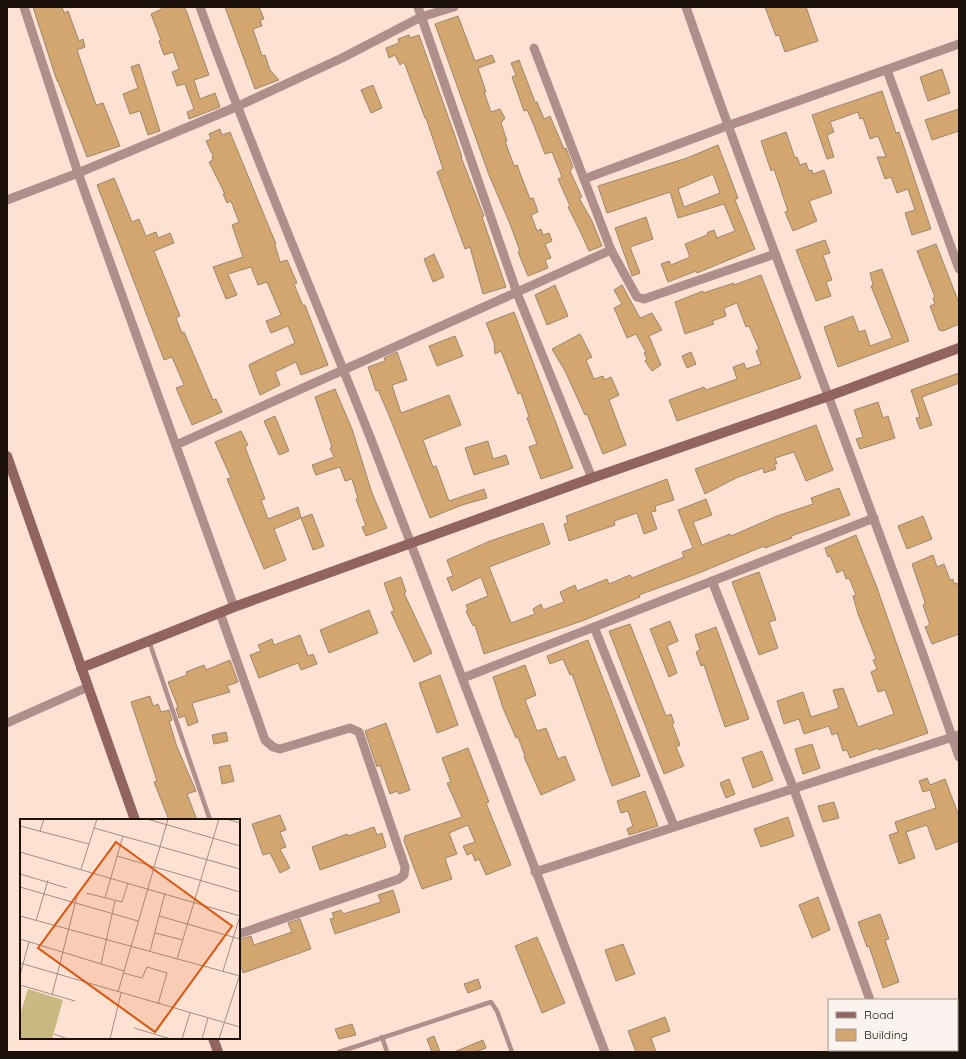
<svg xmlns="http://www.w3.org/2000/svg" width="966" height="1059" viewBox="0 0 966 1059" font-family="Quicksand,sans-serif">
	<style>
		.building { fill: #d3a66f; stroke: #9c876d; fill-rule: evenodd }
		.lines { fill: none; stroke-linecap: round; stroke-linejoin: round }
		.lane { stroke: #af8f8c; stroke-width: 4.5 }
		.street { stroke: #af8f8c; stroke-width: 9 }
		.secondary { stroke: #926460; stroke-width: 10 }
		.inset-road { fill: none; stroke: #a38d83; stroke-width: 1 }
		.view { fill: #de550c; fill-opacity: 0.15; stroke: #de550c; stroke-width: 2 }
		.inset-edge { fill: none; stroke: #1c100a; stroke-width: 2 }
	</style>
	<rect width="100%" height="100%" fill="#fde1d3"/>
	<g class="building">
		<polygon points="33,7 62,7 64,13 68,11 79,41 83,39 85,47 77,50 96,105 103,103 120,146 87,157 58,81 57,81"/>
		<polygon points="161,7 184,7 186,10 209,75 194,80 200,99 215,93 220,107 189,119 187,112 194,109 185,84 177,86 172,72 179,69 173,52 164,55 159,41 161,40 151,14 162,9"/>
		<polygon points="225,7 259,7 264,19 260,20 262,26 253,29 262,56 265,55 270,70 279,80 255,89"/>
		<polygon points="765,7 806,7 818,41 785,52 779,35 776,36"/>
		<polygon points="458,16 475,61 492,55 495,62 478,68 486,92 484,92 491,112 500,109 505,118 501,123 507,141 505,141 514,166 517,165 530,199 533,198 536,206 538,212 531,215 537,231 541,229 543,235 549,233 552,241 545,244 551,258 545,260 548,268 528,276 518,252 520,251 510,224 489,175 435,24"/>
		<polygon points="409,35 410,38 419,35 455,136 462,157 461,157 484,216 482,217 506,287 483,294 470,247 465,249 437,172 443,169 426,118 425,118 404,62 400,65 395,55 389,58 386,48 399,43 398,39"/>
		<polygon points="519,60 535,102 537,102 544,119 550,116 564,149 566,148 573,167 570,171 582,197 579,198 592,221 602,246 589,251 580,231 568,207 570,206 558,179 562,177 552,152 545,154 533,123 527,110 524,111 512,77 516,75 511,63"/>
		<polygon points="139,64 160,131 148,135 140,111 130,114 123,94 138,88 131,67"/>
		<polygon points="942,69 950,93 928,101 920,77"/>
		<polygon points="373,85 382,108 371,113 361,90"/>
		<polygon points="882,91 896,133 899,132 931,229 912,235 905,213 915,210 908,189 897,193 891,177 885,179 877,157 886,157 878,136 870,139 863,118 860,119 858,112 830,122 834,132 827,135 834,157 827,159 812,115"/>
		<polygon points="959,109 959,131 932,140 925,120"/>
		<polygon points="220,129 222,135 230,132 276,244 275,245 280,262 287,260 297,283 294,284 303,306 305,305 328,365 301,375 296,362 275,372 280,385 260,395 249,366 250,364 295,343 288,326 271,333 266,321 281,315 267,282 258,285 251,267 228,274 237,295 226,299 213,267 243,257 232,225 239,222 231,201 227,203 223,194 225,194 209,162 213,160 212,157 213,156 206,141 211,139 209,134"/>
		<polygon points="786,132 795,158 797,157 800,165 806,163 809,171 812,170 813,174 824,170 832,193 809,201 817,221 793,231 785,212 788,211 774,169 771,171 761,141"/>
		<path d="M718 145 738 198 735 200 755 249 697 273 696 271 668 282 661 264 669 261 671 265 690 257 685 244 707 235 708 232 714 230 717 238 735 231 724 204 678 218 670 192 607 213 598 186 687 158ZM713 174 720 193 684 207 678 189Z"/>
		<polygon points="114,178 132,222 139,219 146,236 156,232 158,238 170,233 174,243 154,251 180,316 176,318 182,333 184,332 213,400 216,399 222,412 192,425 176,388 184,385 172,357 164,360 97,185"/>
		<polygon points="646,217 653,239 630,247 640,273 632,276 615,228"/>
		<polygon points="825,240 830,253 823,255 832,280 826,282 831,296 816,301 796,250"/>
		<polygon points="936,244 959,303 959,324 943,331 939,330 930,306 935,304 933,298 935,297 917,251"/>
		<polygon points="434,254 444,277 433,282 424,259"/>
		<polygon points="882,269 909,341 838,367 824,327 853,316 859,332 865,330 870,346 892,338 871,286 873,285 870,273"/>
		<polygon points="761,275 801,378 677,421 669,400 704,387 706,390 737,379 733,367 744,363 746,369 761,364 756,351 759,349 749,326 746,327 737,303 724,308 726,316 712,321 714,324 685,334 675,302 703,291 703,293 734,283 734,285"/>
		<polygon points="555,285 568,316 547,325 535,295"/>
		<polygon points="622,285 640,318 652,313 662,330 649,336 661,365 652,371 645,361 647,359 644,353 646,352 636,334 627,338 615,310 614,308 622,304 614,290"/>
		<polygon points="514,312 573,468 541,479 529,447 537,444 527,418 529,417 521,393 518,394 501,351 495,354 494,342 486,323"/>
		<polygon points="580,334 592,357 586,360 594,379 603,376 605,380 611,377 619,395 609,400 626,445 603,454 587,414 585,415 565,371 552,349"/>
		<polygon points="455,336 463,356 437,366 429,346"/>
		<polygon points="397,352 407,380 392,385 401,413 449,395 461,425 423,440 433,467 436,466 449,501 484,489 487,498 462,505 430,518 388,413 378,390 376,391 368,367 385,361 384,358"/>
		<polygon points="691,352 696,364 687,368 682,356"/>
		<polygon points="959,373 959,383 922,397 932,425 920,429 916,418 920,417 911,390"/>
		<polygon points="335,389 352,429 372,493 387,528 366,536 362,527 366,526 356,499 358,498 352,479 345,481 340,467 316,475 312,465 334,457 330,448 332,447 315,397"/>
		<polygon points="878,402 883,418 888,416 895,438 860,449 856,439 863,437 854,410"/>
		<polygon points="275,416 289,451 279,455 264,421"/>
		<polygon points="816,425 833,470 806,481 794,452 775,458 777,464 774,464 776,469 764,473 763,468 736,478 705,494 695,469"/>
		<polygon points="241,431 248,445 245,447 265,499 261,500 268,519 298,507 301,518 274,529 286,560 264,569 227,479 231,478 215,442"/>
		<polygon points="488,441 493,459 506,455 509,464 474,475 465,448"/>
		<polygon points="667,479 674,500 655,506 656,511 651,512 657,529 644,534 637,513 614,521 615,525 569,541 564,524 568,523 566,516"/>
		<polygon points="839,488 850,515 791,536 792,538 765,548 764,546 699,573 639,595 640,597 582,621 484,654 475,625 473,626 466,611 468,610 466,605 488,596 481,577 452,591 447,578 453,576 447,560 490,541 543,523 550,544 489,567 511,623 535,614 533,609 541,604 543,610 564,602 560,592 575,585 577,591 607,579 609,584 630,575 632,578 684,557 682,552 693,548 678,510 706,499 712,515 693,522 702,545 730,534 731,536 777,516 813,504 811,498"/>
		<polygon points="312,514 324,546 313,550 301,518"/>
		<polygon points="923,516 932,539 907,549 898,526"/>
		<polygon points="856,535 876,585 928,733 879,750 878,748 850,758 847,750 843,751 837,733 832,735 829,726 804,734 799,719 784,724 777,701 803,692 811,717 839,708 833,690 843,688 858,727 894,714 885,690 878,692 871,672 877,669 873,660 876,659 858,614 853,596 856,595 849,578 846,579 843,570 837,573 830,556 828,557 825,548"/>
		<polygon points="933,555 937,567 944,564 950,580 953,579 954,584 957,583 959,588 959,634 932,644 925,627 930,625 923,605 925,604 925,602 912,564"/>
		<polygon points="759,572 776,620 769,622 778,648 759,655 732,582"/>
		<polygon points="401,577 406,592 404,593 432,653 414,662 391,612 394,611 384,583"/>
		<polygon points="369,610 378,633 329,653 320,630"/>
		<polygon points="670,621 678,641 667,646 677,673 669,677 650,629"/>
		<polygon points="630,624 666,716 671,714 674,723 672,724 680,745 676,747 684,766 664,774 609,631"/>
		<polygon points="716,627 749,719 725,727 704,665 701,666 696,652 700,650 695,635"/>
		<polygon points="300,635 308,656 313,654 317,664 301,670 298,663 259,678 250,655 261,651 258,645 272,639 274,645"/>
		<polygon points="588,640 640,776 612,786 572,674 570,675 563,659 550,664 547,656"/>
		<polygon points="230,660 238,682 227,686 230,692 192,703 198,722 188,726 185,716 179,718 176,708 178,707 168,682 187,675 186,672 204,665 206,670"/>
		<polygon points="525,665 536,695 525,700 537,731 546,728 558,759 565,756 575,780 541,795 524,757 525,756 518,737 516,738 503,708 493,677"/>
		<polygon points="440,675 458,725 437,733 419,683"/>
		<polygon points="150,696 153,706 158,704 161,712 169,710 172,720 169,721 177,747 196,791 187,794 197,820 169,820 154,782 157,781 131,702"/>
		<polygon points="386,723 410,790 399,794 397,791 390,794 380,765 377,767 365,731"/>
		<polygon points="226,732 228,741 214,744 212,735"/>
		<polygon points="812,744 820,768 803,774 795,749"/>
		<polygon points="468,748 489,802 486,803 511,865 486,875 479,859 475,861 472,853 467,855 463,846 475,842 468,825 449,833 457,854 445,858 452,879 422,889 404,841 405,836 462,817 447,783 451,782 442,758"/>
		<polygon points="762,751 773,780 753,788 742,758"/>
		<polygon points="230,765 234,781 222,784 219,767"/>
		<polygon points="927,778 930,785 945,779 959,816 959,841 936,850 927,825 906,832 915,858 899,864 889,835 898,832 895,822 936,808 930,790 923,792 919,781"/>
		<polygon points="729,779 735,794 726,798 720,783"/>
		<polygon points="645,791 658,826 629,835 627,829 633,826 628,811 621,813 617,801"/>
		<polygon points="834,802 839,818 823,822 818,806"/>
		<polygon points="280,815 286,830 280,832 286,847 280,849 290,868 280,873 270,853 263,855 252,824"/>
		<polygon points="788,817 794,836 761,847 754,829"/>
		<polygon points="374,827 377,835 382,833 386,847 320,870 312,847 347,834 348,836"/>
		<polygon points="393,890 400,912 335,934 330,919 334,918 332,913 341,910 343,914 381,902 378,895"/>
		<polygon points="818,897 830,930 812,938 799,905"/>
		<polygon points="880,914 889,939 885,940 899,982 883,988 869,946 867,947 858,922"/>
		<polygon points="300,919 311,949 243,973 239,961 239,940 251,936 254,945 292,932 288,923"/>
		<polygon points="537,937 565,1003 542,1013 515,946"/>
		<polygon points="623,944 635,974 616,981 605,950"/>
		<polygon points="478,979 481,988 468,993 464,984"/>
		<polygon points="665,1017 670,1031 651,1038 656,1052 636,1052 628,1031"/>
		<polygon points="352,1024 356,1035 339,1039 335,1029"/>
		<polygon points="434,1036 440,1052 432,1052 427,1039"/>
		<polygon points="483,1040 486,1048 475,1052 454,1052"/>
	</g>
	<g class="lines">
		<g class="lane">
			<polyline points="149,641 210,820"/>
			<polyline points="382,1037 387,1052"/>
			<polyline points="339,1052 491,1002 497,1011 512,1052"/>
		</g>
		<g class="street">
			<polyline points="24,7 78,173 234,607"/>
			<path d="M200 7C253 154 315 297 372 442 451 645 527 849 605 1052"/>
			<polyline points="418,7 517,293 592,478"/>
			<path d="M686 7C773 258 873 505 959 757"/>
			<polyline points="534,48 611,250 637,297 644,299 775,254"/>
			<polyline points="887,70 959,269"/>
			<polyline points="584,179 727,126 959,44"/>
			<polyline points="7,200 78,173 236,107 342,58 421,17 454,7"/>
			<polyline points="176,445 611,250"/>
			<polyline points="712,581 793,787 870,1000"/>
			<polyline points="220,613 265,740 273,747 280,749 350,728 359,732 405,867 404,875 399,879 239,934"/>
			<polyline points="594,627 674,826"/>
			<polyline points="463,678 874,518"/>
			<polyline points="7,723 88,687"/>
			<polyline points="535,872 959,735"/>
			<polyline points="887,1050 888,1052"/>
		</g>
		<g class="secondary">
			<polyline points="7,456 135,820"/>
			<polyline points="81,668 234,607 592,478 829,396 959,348"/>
			<polyline points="213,1038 218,1052"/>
		</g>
	</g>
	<g transform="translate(20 819)">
		<rect width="220" height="220" fill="#fde1d3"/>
		<path d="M8 170 43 181 32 220H0V196Z" fill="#c8b980"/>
		<path class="inset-road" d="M127 0 220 27M206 0 220 4M0 7 69 25M74 9 220 50M20 12 24 0M0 33 220 97M97 37 220 73M61 50 77 0M0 55 47 69M0 68 118 102M66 74 102 83 108 64M85 79 103 17M0 97 220 157M139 97 220 120M16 102 28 61M135 114 163 121M0 120 104 152M130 132 145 74M157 140 199 0M0 144 220 208M81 145 95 82M203 152 220 97M103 154 122 159 127 148 147 154 138 185M0 156 9 123M0 166 55 182M98 173 148 0M32 176 58 73M114 209 151 220M34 215 48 220M90 220 101 174M162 220 170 194M182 220 188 199M199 220 220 155"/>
		<path class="view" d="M96 23 212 107 135 213 18 129Z"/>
		<rect width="220" height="220" class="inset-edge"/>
	</g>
	<rect width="966" height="1059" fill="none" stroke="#1c100a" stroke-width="16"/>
	<rect x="828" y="999" width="130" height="52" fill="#faf3ef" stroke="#a19893"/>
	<rect x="836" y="1012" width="20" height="6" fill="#926460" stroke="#a19893"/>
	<text x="864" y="1019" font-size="12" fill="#1c100a">Road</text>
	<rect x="836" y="1029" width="20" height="12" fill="#d3a66f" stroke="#a19893"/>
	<text x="864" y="1039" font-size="12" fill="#1c100a">Building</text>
</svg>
